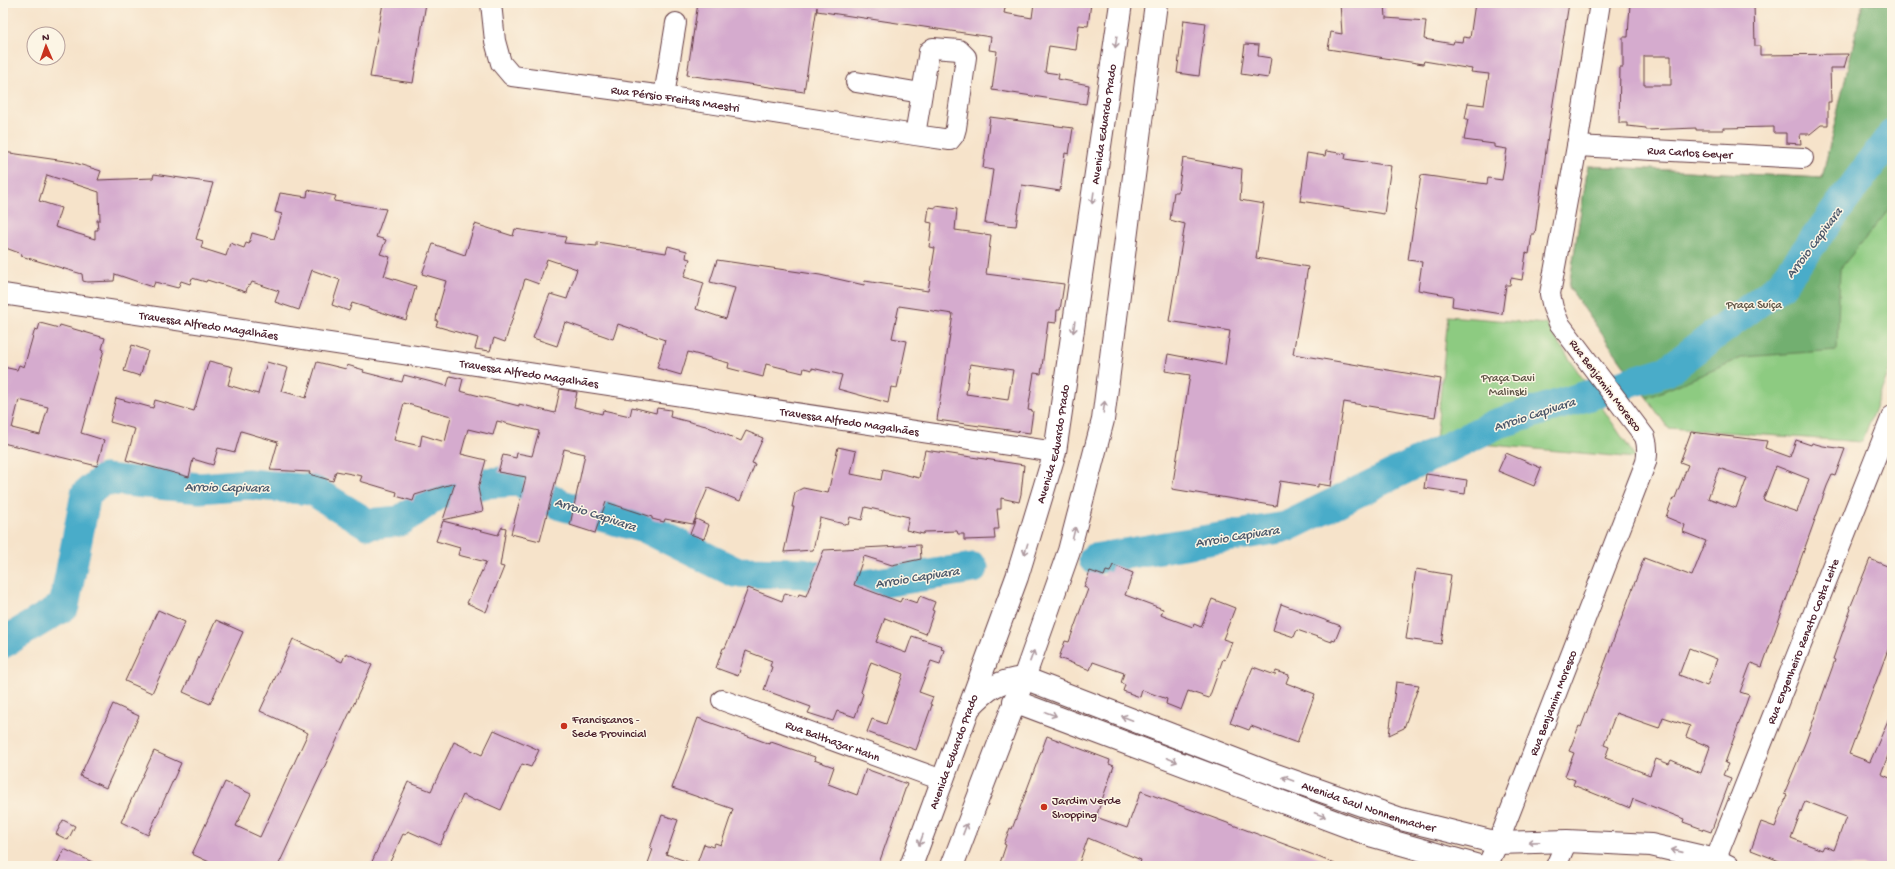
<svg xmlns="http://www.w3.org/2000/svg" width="1895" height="869" viewBox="0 0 1895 869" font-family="'Gochi Hand',sans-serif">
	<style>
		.green { fill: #8dcb81; stroke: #6c7556 }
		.forest { fill: #72af6f; stroke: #5e674d }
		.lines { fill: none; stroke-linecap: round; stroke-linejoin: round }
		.river { stroke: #4aacc9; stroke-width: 31 }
		.building { fill: #d5abce; fill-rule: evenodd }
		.street-casing { stroke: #643c43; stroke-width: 22 }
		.secondary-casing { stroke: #643c43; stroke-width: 24 }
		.primary-casing { stroke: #643c43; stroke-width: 24 }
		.street { stroke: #fff; stroke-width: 20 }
		.secondary { stroke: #fff; stroke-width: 22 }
		.primary { stroke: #fff; stroke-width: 22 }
		.oneway { stroke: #ae9aa0 }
		.poi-dot { fill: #c8321e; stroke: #fcf5e5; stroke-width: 1.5 }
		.labels { text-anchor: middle; stroke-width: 3; stroke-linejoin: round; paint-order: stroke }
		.street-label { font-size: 12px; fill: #4a1f2b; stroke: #fcf5e5 }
		.park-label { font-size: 12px; fill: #5e5345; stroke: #fcf5e5 }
		.poi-label { font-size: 12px; fill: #4a1f2b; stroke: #fcf5e5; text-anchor: start }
		.water-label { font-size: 13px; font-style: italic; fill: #4a576a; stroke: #fcf5e5 }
	</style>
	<rect width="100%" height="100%" fill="#fcf5e5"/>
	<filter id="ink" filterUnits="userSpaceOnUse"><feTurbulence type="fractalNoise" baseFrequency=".025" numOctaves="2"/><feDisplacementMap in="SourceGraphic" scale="8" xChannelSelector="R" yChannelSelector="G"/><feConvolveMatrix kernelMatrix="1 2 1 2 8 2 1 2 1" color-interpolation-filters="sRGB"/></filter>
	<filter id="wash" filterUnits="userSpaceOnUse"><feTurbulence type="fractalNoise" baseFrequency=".012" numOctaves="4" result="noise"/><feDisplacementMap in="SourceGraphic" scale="16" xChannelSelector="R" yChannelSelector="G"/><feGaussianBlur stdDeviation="0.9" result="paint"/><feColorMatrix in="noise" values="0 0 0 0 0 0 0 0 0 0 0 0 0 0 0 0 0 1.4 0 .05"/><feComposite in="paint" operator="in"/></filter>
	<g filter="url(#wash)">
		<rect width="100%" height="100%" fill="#f6e3ca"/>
		<g class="green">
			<polygon points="1863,3 1892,3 1892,363 1862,442 1668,428 1569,287 1588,166 1822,178"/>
			<polygon points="1448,316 1546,324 1636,458 1436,440"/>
		</g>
		<polygon class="forest" points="1863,3 1892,3 1892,206 1840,269 1837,350 1744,357 1647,398 1569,287 1588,166 1822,178"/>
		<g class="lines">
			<g class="river">
				<polyline points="1094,559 1286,527 1496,424 1667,371 1781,285 1892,135"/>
				<polyline points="3,643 64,606 86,494 104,479 200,488 248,484 312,490 368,524 400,521 440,493 485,483 520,481 561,505 648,529 735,572 803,573 852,587 973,568"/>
			</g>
		</g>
		<g id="blocks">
			<g class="building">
				<polygon points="383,3 426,3 413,83 370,77"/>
				<polygon points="698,3 1006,3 1004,13 1032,18 1034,3 1091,3 1088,26 1079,25 1076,50 1049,46 1045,72 1059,74 1058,79 1089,85 1086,104 992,90 997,51 989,50 991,37 817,11 817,7 804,92 687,75"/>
				<polygon points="1340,3 1385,3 1386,18 1426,21 1424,39 1453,44 1454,41 1462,42 1463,37 1470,38 1475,3 1569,3 1549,128 1535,234 1532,234 1529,254 1526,253 1522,280 1511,278 1510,285 1506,285 1502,314 1452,306 1453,296 1418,290 1422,262 1408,260 1421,175 1487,184 1488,178 1502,180 1507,149 1494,147 1494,144 1464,140 1468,119 1465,119 1468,103 1484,105 1489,74 1471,72 1472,69 1424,61 1423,64 1328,49 1331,32 1342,34"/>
				<path d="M1630 3H1754L1755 46H1760V55L1848 54 1844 68H1830L1831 102H1828V125H1821L1810 134H1800L1801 144 1786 143V133H1774V127L1723 128V130H1696V128L1646 130V128L1627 126V123H1619L1620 67H1623V37H1628ZM1644 56H1671V85H1644Z"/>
				<polygon points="1184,20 1206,23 1199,76 1177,73"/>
				<polygon points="1245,44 1259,45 1258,56 1271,58 1268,78 1241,74"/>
				<polygon points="990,117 1073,128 1069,154 1065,153 1060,191 1022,185 1016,226 985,223 993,170 983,168"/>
				<polygon points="1326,151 1346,154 1345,159 1391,166 1384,214 1300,201 1307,153 1325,156"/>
				<path d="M3 152 72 162 101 171 98 180 153 178 154 174 213 183 196 239 203 241 201 248 226 256 230 243 244 248 246 243 249 244 252 233 274 239 282 214 275 212 280 193 307 197 308 190 336 196 334 201 386 209 376 237 386 240 380 254 390 257 384 276 416 286 406 320 352 303 349 311 332 305 340 280 312 270 299 310 275 302 279 291 252 282 250 286 248 285 246 292 207 280 206 282 192 278 190 284 181 281 178 288 155 282 153 287 115 274 114 281 87 282 83 281 82 274 21 256 22 254 3 247ZM47 175 99 192 100 220H97L98 230H95V239L55 227 61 208 39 201Z"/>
				<polygon points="1183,158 1242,169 1240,200 1264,204 1256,258 1308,267 1293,354 1441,379 1435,417 1344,402 1331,486 1318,484 1318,487 1280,481 1276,506 1172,489 1190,375 1165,371 1168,354 1225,365 1230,331 1169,321 1185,224 1170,220 1174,192 1178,192"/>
				<path d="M936 206 957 209 955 230 991 235 986 274 1064 284 1060 310H1057L1056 323 1048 322 1041 374 1034 373 1028 410 1033 411 1030 433 937 420 953 314 899 306 892 338 907 341 897 388 891 387 888 403 838 389 842 375 812 368V370L804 368 803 373 766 364 763 377 728 368 729 363 688 352 681 375 657 368 665 340 618 324 613 339 565 322 557 346 533 338 550 294 567 299 577 269 547 259 539 284 525 279 505 342 494 338 490 351 475 349 478 338 436 326 438 321H436L437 313 446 281 422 274 433 244 465 255 475 224 513 236 515 229 566 237 564 243 597 246V242L666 253 668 246 687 251 686 258 690 259 684 277 704 283 696 309 726 319 735 288 710 282 717 260 820 275 864 285 865 281 928 291 935 248 929 247 932 223 927 222 929 207 936 208ZM970 364 1013 370 1008 400 966 394Z"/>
				<path d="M40 323 59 328 60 325 105 338 102 349 104 350 81 433 104 440 97 466 3 443V367L17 370 19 365 24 367 35 329 38 330ZM19 400 48 407 40 435 12 428Z"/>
				<polygon points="132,345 148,351 140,376 124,371"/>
				<path d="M209 361 233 367 228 385 258 394 267 362 288 368 281 391 306 398 317 362 346 369 347 365 364 370 363 372 402 382 404 375 447 386 450 376 463 379 460 391 519 406V404L555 413 560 389 571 391 577 392 574 407 602 414 603 410 630 416 632 407 656 413 657 408 671 410 670 417 706 426 741 441 746 431 763 438 752 463 755 464 740 501 708 488 693 524 665 519 664 522 652 519V517L606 502 595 533 570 525 585 454 564 449 540 541 511 534 526 477 498 472 503 455 516 458 517 453 532 456 539 431 497 421 493 435 468 429 461 454 486 460 478 488 483 511 443 520 455 483 415 495 413 501 396 496 397 492 360 481 362 476 336 471 333 481 309 474 310 472 270 470 278 442 241 431 235 452 218 448 213 465 193 459 189 477 126 460 135 429 110 422 116 398 153 408 155 400 194 411ZM404 403 451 416 445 442 422 435 420 446 394 440Z"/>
				<path d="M1691 432 1767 441 1765 448 1790 457 1796 440 1811 445 1812 443 1823 446 1845 449 1835 476 1832 475 1827 486 1762 667 1751 663 1740 692 1749 695 1725 763 1728 764 1723 775 1731 778 1711 832 1683 822 1684 819 1633 799 1630 808 1573 785 1575 780 1565 776 1574 753 1569 751 1579 726 1581 727 1644 558 1692 576 1706 541 1683 532 1685 525 1666 517 1673 498H1675L1688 465 1680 462ZM1776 466 1809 479 1797 512 1763 500ZM1719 468 1747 478 1736 508 1708 498ZM1689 648 1717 659 1707 686 1679 675ZM1616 713 1659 728 1663 717 1690 726 1686 737 1710 747 1701 773 1671 760 1669 764 1656 759 1650 775 1605 758 1609 747 1604 745Z"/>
				<polygon points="838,447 856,451 851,474 881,480 883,469 919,478 925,450 1024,465 1021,494 1019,502 1001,498 1001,509 997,509 999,529 994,529 995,539 964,540 964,534 958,534 957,531 924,532 923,534 906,530 909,517 865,507 862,520 850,517 848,525 820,518 813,550 784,552 794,507 792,507 795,492 803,488 828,493"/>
				<polygon points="1506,453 1541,468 1534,486 1498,471"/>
				<polygon points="1426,474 1467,480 1465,494 1424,488"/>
				<polygon points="696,519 709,525 704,539 690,534"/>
				<polygon points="443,521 498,535 502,527 506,528 500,566 504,567 486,612 467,603 486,562 458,555 460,548 436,541"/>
				<polygon points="920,545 921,559 892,565 864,556 854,585 900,602 902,598 917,603 920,596 935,602 932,610 934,611 926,634 885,618 876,642 906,653 912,636 942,646 941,649 944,650 940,664 931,661 919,692 933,697 930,704 932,705 916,750 867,732 872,719 886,724 903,674 871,662 861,692 863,694 855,717 837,711 833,721 808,713 811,707 764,690 772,667 770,666 772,661 746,651 738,676 716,668 723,648 725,648 730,636 748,588 782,601 785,593 798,597 799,594 806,596 824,550"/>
				<path d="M1870 559 1892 568V639L1849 754 1870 762 1892 711V745L1881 774 1892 779V866H1781L1782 862 1751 850 1761 822 1775 827 1787 795 1784 794 1806 741 1835 660 1833 659 1851 609 1850 608ZM1805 801 1846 817 1834 850 1824 846 1822 850 1791 838Z"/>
				<polygon points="1113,565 1133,573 1125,595 1163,609 1161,615 1163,616 1193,627 1194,624 1201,627 1212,599 1235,608 1223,639 1232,642 1225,660 1223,659 1209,698 1188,691 1181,710 1166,704 1167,699 1142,690 1140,697 1123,691 1125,685 1121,683 1124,673 1093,662 1090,670 1059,658 1065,641 1069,642 1080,611 1088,589 1084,587 1090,571 1104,576 1106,571 1110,572"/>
				<polygon points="1416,569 1451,575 1441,644 1406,639"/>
				<polygon points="1281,604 1341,626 1335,641 1332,640 1332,642 1297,630 1294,637 1273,630"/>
				<polygon points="158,610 185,622 152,693 125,681"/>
				<polygon points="216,620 243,632 210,704 183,692"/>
				<polygon points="293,639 342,662 346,653 372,665 278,866 218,866 192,854 225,782 251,794 236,826 260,837 308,733 260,711"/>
				<polygon points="1253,667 1275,675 1276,671 1289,675 1286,683 1315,694 1297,743 1251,726 1249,730 1230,723"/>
				<polygon points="1396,682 1419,685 1404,728 1389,735"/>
				<polygon points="113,704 139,716 106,788 80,776"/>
				<polygon points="698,718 770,744 771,742 815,757 814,760 834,767 828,784 857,795 866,769 907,784 878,866 696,866 704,844 713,847 715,843 721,845 733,809 672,788"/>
				<polygon points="494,730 539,750 531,767 522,764 501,810 476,799 475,801 463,795 440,845 408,831 405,835 403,834 388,866 370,866 408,782 431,791 454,742 482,755"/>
				<polygon points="1047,736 1110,760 1109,764 1114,766 1096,817 1127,828 1141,791 1311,854 1335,864 1335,866 1139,866 1141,860 1088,838 1078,866 999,866 1006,845 1004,844 1010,828 1012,829"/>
				<polygon points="154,751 181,763 148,835 121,822"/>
				<polygon points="662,815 678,820 666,854 694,864 694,866 647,866 653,849 650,848"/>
				<polygon points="63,820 75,826 68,840 56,834"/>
				<polygon points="64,849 101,866 56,866"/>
			</g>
		</g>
	</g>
	<g filter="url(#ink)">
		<use href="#blocks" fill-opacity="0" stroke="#643c43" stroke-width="1"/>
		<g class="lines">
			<g class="street-casing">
				<g id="street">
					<path id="s1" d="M491 3 495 41 501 63 512 76 664 96 915 135 950 140 954 135 956 128 966 57 959 50 933 48 929 51 915 135"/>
					<polyline points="856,82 921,93"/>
					<polyline points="664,96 676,23"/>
					<path id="s2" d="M1577 146 1803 158"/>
					<path id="s3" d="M3 294 1055 452"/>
					<path id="s4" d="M722 700 942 780"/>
					<path id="s5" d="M1487 866 1498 843 1646 462C1648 452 1648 446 1645 437L1559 323 1553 308 1550 294 1577 146 1600 3"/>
					<polyline points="1556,866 1567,841"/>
					<path id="s6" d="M1713 866 1892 416"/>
				</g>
			</g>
			<g class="secondary-casing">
				<g id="secondary">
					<path id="s7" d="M1024 678 1265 771 1401 819 1498 843 1567 841 1651 845 1716 860 1728 866"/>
					<polyline points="1014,701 1373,836 1479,866"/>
				</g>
			</g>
			<g class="primary-casing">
				<g id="primary">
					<path d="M970 707C988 688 998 681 1024 678"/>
					<path id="s8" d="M911 866 1017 577 1055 452 1121 3"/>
					<polyline points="952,866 1024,678 1069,551 1103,420 1156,3"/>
				</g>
			</g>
			<use href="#street" class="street"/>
			<use href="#secondary" class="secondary"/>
			<use href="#primary" class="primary"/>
		</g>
		<defs><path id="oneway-shaft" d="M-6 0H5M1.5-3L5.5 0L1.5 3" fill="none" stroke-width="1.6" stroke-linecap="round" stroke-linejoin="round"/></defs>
		<g class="oneway">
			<use href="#oneway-shaft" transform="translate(1116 42) rotate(98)"/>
			<use href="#oneway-shaft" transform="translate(1093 198) rotate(98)"/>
			<use href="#oneway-shaft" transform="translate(1074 327) rotate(98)"/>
			<use href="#oneway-shaft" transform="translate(1104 407) rotate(-83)"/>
			<use href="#oneway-shaft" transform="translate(1074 533) rotate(-76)"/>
			<use href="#oneway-shaft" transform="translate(1026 549) rotate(107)"/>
			<use href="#oneway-shaft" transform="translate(1032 656) rotate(-70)"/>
			<use href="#oneway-shaft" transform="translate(1051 714) rotate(20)"/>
			<use href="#oneway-shaft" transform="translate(1127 718) rotate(-159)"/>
			<use href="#oneway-shaft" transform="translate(1172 760) rotate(21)"/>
			<use href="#oneway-shaft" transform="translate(1288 779) rotate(-160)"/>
			<use href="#oneway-shaft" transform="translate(1320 815) rotate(21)"/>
			<use href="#oneway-shaft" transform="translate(965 829) rotate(-69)"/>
			<use href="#oneway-shaft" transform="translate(921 840) rotate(110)"/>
			<use href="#oneway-shaft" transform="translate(1534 842) rotate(178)"/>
			<use href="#oneway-shaft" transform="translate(1677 851) rotate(-167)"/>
		</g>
	</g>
	<g class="poi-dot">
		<circle cx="564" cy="726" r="4"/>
		<circle cx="1044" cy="807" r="4"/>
	</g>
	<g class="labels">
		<g class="street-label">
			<text dy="4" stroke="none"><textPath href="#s1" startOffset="243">Rua Pérsio Freitas Maestri</textPath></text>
			<text dy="4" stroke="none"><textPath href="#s8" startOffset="770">Avenida Eduardo Prado</textPath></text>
			<text dy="4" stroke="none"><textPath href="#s2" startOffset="113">Rua Carlos Geyer</textPath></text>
			<text dy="4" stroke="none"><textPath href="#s3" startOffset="208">Travessa Alfredo Magalhães</textPath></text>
			<text dy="4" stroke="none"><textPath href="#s3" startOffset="532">Travessa Alfredo Magalhães</textPath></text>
			<text transform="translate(1606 385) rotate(53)" y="4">Rua Benjamim Moresco</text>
			<text dy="4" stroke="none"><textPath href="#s3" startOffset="856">Travessa Alfredo Magalhães</textPath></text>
			<text dy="4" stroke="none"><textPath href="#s8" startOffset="446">Avenida Eduardo Prado</textPath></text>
			<text dy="4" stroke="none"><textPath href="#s6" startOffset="242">Rua Engenheiro Renato Costa Leite</textPath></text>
			<text dy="4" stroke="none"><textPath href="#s5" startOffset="176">Rua Benjamim Moresco</textPath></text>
			<text dy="4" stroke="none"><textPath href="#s4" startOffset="118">Rua Balthazar Hahn</textPath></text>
			<text dy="4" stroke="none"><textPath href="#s8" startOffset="122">Avenida Eduardo Prado</textPath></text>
			<text dy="4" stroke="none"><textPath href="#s7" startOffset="368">Avenida Saul Nonnenmacher</textPath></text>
		</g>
		<g class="park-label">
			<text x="1754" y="308">Praça Suíça</text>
			<text x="1508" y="381">Praça Davi<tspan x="1508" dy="14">Malinski</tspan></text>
		</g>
		<g class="poi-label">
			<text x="572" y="723">Franciscanos -<tspan x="572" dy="14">Sede Provincial</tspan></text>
			<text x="1052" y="804">Jardim Verde<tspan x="1052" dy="14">Shopping</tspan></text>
		</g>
		<g class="water-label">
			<text transform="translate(1813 242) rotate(-53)" y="5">Arroio Capivara</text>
			<text transform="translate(1534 413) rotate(-18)" y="5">Arroio Capivara</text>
			<text transform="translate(227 486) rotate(1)" y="5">Arroio Capivara</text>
			<text transform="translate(596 513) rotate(18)" y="5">Arroio Capivara</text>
			<text transform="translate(1237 535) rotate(-9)" y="5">Arroio Capivara</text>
			<text transform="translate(917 576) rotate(-9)" y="5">Arroio Capivara</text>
		</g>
	</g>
	<rect width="1895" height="869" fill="none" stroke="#fcf5e5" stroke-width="16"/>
	<g transform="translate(46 46) rotate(358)"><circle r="19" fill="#fcf5e5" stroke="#b59f9b"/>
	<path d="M0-3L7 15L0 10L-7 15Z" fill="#c8321e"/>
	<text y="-6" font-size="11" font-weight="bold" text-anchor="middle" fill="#4a1f2b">N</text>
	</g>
</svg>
